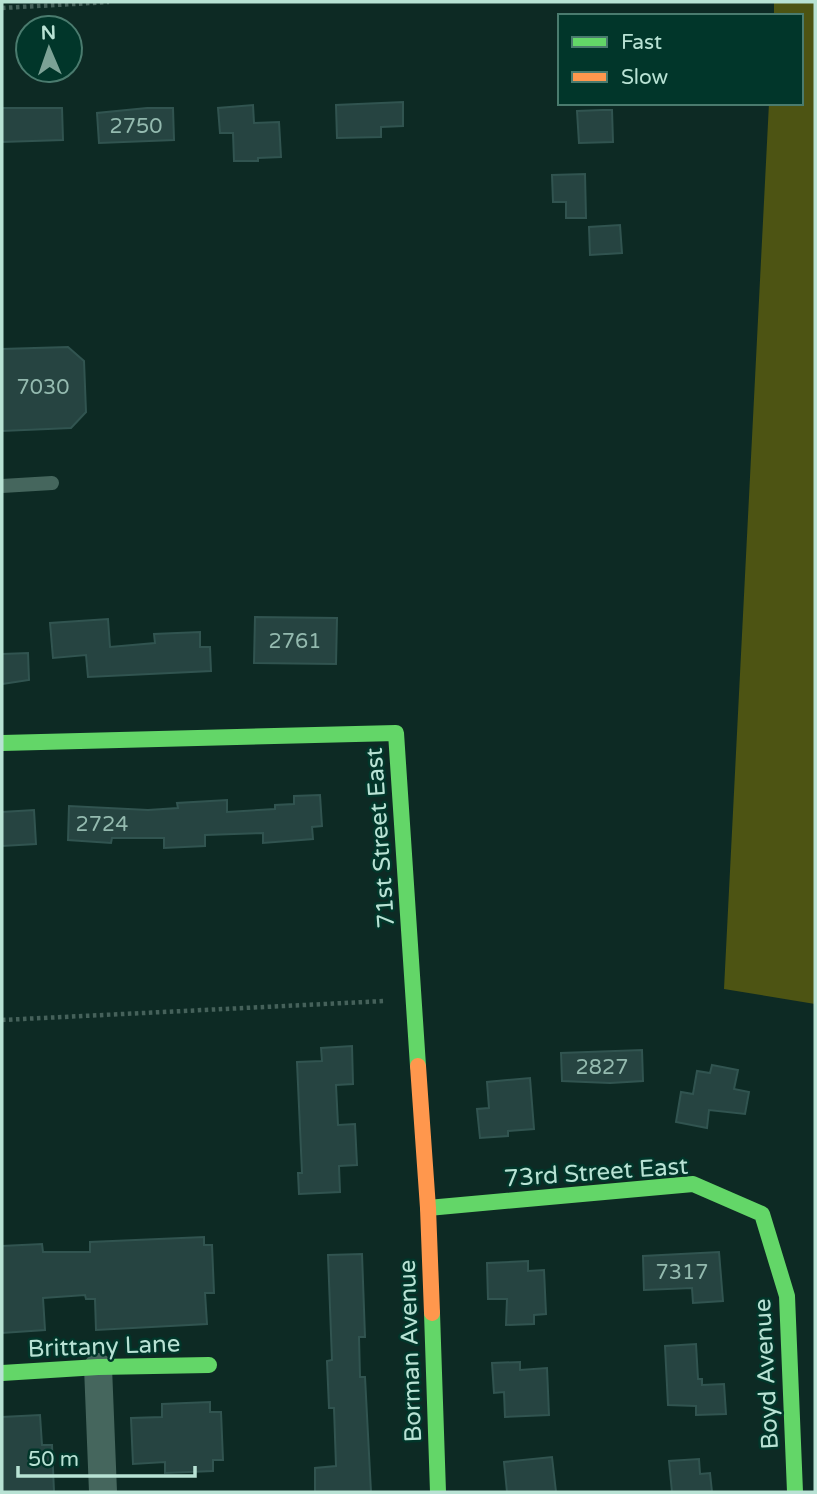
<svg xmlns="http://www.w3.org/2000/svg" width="817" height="1494" viewBox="0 0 817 1494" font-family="'Varela Round',sans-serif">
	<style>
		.green { fill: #4d5413 }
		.building { fill: #264441; stroke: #315450; stroke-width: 2 }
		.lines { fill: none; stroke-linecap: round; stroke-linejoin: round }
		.path { stroke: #45615a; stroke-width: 4.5; stroke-dasharray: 3.5 3.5; stroke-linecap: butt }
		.lane { stroke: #45665d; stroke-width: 14 }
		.street { stroke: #45665d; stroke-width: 28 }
		.fast { stroke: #63d668; stroke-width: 16 }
		.slow { stroke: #ff974d; stroke-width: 16 }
		.labels { text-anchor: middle; stroke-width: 5; stroke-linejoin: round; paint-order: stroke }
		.number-label { font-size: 21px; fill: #94baaf }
		.street-label { font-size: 24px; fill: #b8e2d4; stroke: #01362a }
	</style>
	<rect width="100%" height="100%" fill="#0d2a24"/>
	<polygon class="green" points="774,2 815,2 815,1004 724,989 769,103 801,103 801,16 774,16"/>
	<g class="building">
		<polygon points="403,102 403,126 381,127 381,137 337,138 336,105"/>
		<polygon points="253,105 254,123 279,122 281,157 258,158 258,161 234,161 233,133 220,133 218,108"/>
		<polygon points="2,108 62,108 63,140 2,142"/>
		<polygon points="147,108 173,108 174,140 99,143 97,113"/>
		<polygon points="602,110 612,110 613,142 579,143 577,111"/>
		<polygon points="585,174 586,218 566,218 566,202 553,202 552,175"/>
		<polygon points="620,225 622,253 590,255 589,227"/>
		<polygon points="68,347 84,361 86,412 71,428 2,431 2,349"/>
		<polygon points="255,617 337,618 336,664 254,663"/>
		<polygon points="108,619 110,647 155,643 154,634 200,632 200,647 210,647 211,671 88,677 86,655 53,658 50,623"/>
		<polygon points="28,653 29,680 2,684 2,654"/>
		<polygon points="320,795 322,826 312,827 313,839 263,843 263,833 205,835 205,846 164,848 164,838 112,838 111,843 68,840 69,806 148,810 178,808 177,803 227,800 227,812 275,809 275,805 294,804 294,796"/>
		<polygon points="34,810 36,844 2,846 2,812"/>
		<polygon points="352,1046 353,1084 336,1085 338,1125 355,1124 357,1165 339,1166 340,1192 299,1194 298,1173 302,1173 297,1062 322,1061 321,1048"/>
		<polygon points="642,1050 643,1081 610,1083 562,1081 561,1053"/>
		<polygon points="712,1065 738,1070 734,1089 749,1092 745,1114 709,1110 707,1128 676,1122 681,1092 693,1094 697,1071 710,1073"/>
		<polygon points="530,1078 534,1129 508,1131 508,1136 480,1138 477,1109 489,1108 487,1082"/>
		<polygon points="204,1237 204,1245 212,1245 214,1293 205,1293 207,1324 96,1330 95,1299 86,1299 85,1295 43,1298 45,1330 2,1333 2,1246 42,1244 43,1252 90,1252 90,1242"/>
		<polygon points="719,1252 723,1301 693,1303 692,1288 644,1290 643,1256"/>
		<polygon points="362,1254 365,1337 359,1337 360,1377 365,1377 371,1492 315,1492 315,1468 336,1466 334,1408 329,1408 327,1361 332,1360 328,1255"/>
		<polygon points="528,1261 528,1271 544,1270 546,1314 534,1315 534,1324 506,1325 507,1299 488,1299 487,1263"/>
		<polygon points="696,1344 698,1379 702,1379 702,1385 724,1384 726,1414 696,1415 696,1406 668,1405 665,1346"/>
		<polygon points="520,1362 520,1370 547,1368 549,1415 505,1417 504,1392 494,1393 492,1363"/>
		<polygon points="210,1402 210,1412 221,1412 223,1460 213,1460 213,1471 165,1473 165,1462 133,1464 131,1418 162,1417 162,1404"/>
		<polygon points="40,1415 42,1445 52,1445 54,1492 2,1492 2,1417"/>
		<polygon points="552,1457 556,1492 507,1492 504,1462"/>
		<polygon points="699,1459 700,1474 710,1473 712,1492 672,1492 669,1461"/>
	</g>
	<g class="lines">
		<g class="path">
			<polyline points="2,8 109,2"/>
			<polyline points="2,1020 385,1001"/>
		</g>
		<polyline class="lane" points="2,486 52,483"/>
		<polyline class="street" points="98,1367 103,1492"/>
		<g class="fast">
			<polyline points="2,743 396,733 418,1066"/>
			<polyline points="428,1208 693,1184 762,1214 787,1296 795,1492"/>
			<polyline points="432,1313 438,1492"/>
			<polyline points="2,1373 98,1367 209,1365"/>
		</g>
		<polyline class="slow" points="418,1066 428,1208 432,1313"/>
	</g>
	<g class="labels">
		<g class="number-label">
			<text x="136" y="133">2750</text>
			<text x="43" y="394">7030</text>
			<text x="295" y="648">2761</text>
			<text x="102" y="831">2724</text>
			<text x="602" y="1074">2827</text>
			<text x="682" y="1279">7317</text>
		</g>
		<g class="street-label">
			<text transform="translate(380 838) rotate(-94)" y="8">71st Street East</text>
			<text transform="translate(596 1172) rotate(-4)" y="8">73rd Street East</text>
			<text transform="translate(104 1346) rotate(-2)" y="8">Brittany Lane</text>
			<text transform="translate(410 1351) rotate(-92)" y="8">Borman Avenue</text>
			<text transform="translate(766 1374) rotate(-93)" y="8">Boyd Avenue</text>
		</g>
	</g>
	<rect width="817" height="1494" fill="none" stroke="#b8e2d4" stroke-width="7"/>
	<rect x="558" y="14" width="245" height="91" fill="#01362a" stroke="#4a7b6e" stroke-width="2"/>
	<rect x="572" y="37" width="35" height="10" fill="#63d668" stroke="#4a7b6e" stroke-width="2"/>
	<text x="621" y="49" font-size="21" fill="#b8e2d4">Fast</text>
	<rect x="572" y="72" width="35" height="10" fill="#ff974d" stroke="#4a7b6e" stroke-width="2"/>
	<text x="621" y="84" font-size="21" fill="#b8e2d4">Slow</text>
	<g transform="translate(49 49) rotate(358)"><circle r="33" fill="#01362a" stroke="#4a7b6e" stroke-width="2"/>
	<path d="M0-5L12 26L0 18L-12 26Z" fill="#7ca296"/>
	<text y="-10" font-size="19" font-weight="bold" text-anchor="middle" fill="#b8e2d4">N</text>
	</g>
	<path d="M18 1466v10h177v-10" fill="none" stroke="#b8e2d4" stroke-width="3.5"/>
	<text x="28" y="1466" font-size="21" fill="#b8e2d4" stroke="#01362a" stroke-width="5" paint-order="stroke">50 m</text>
</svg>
